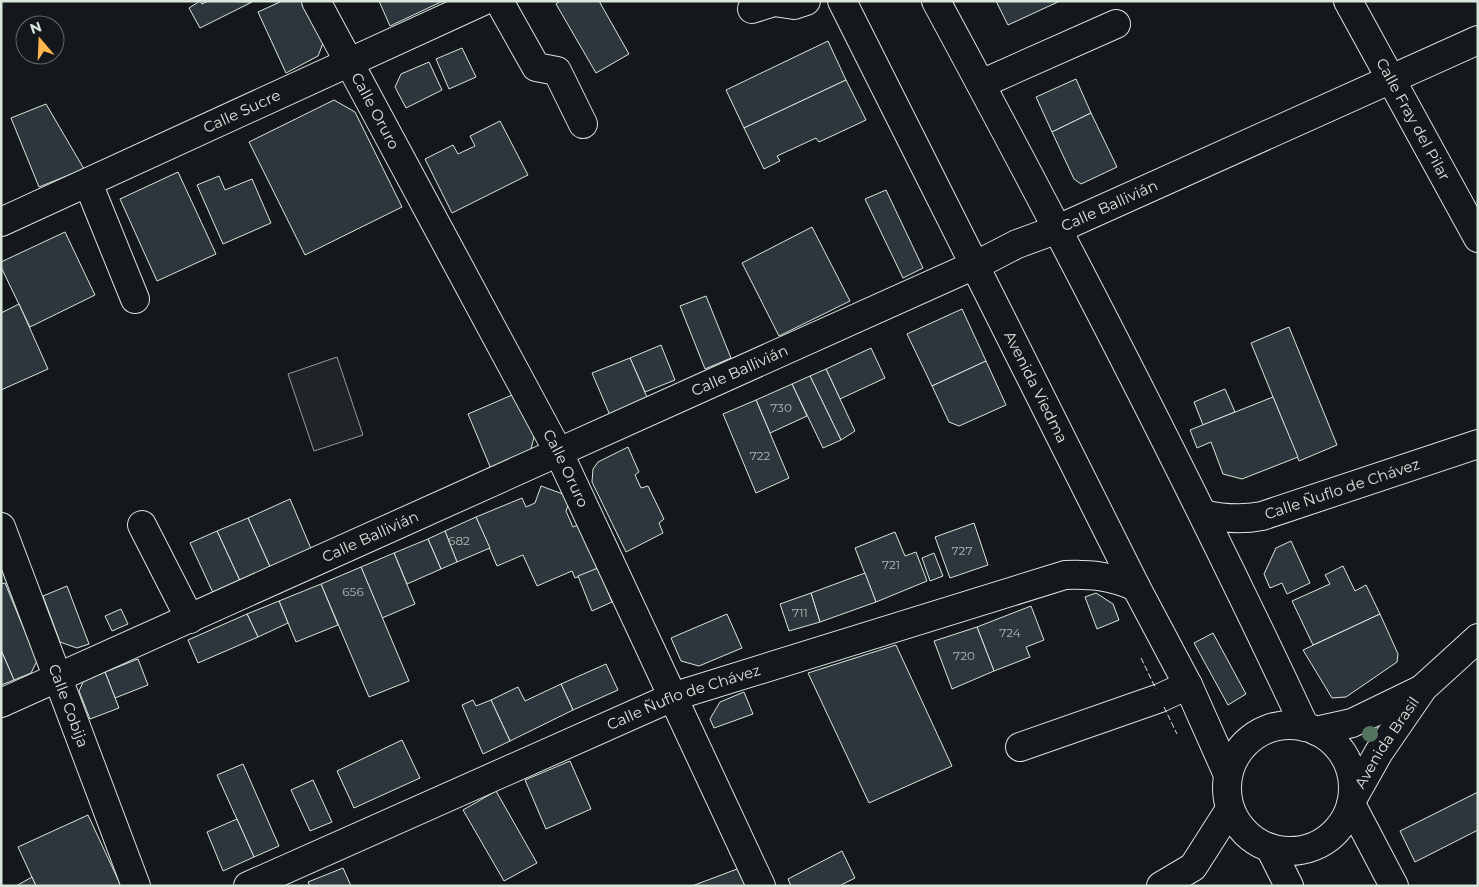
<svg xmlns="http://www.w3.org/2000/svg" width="1479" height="887" viewBox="0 0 1479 887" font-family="Montserrat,sans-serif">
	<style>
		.green { fill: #202428; stroke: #939e99 }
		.building { fill: #2c363c; stroke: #d8e6dc }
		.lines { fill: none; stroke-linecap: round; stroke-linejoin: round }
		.minor-casing { stroke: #d8e6dc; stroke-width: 30 }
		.major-casing { stroke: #d8e6dc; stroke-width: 30 }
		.minor { stroke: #14181c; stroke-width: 28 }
		.major { stroke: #14181c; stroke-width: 28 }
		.fence { stroke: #d8e6dc; stroke-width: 1; stroke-dasharray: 6 2.5; stroke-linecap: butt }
		.tree { fill: #55745f }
		.labels { text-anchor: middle; stroke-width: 4; stroke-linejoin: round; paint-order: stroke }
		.number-label { font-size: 12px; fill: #adbab4 }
		.street-label { font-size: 15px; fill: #d8e6dc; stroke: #14181c }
	</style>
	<rect width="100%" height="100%" fill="#14181c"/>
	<polygon class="green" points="337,357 363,435 314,451 288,374"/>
	<g class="building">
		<polygon points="200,1 202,4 208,1 252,2 200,28 189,8"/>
		<polygon points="282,1 308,1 325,38 318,56 286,73 258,12"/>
		<polygon points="379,1 443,1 390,26"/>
		<polygon points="560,1 599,1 629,54 596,73 556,4"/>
		<polygon points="996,1 1060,1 1008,25"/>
		<polygon points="828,41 846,80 744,128 726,90"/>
		<polygon points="462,48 476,77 449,89 436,59"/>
		<polygon points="429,62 442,90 406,108 395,87 401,74"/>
		<polygon points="1076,79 1091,113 1052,132 1036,97"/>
		<polygon points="846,80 866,120 819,142 816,138 777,156 780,161 764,169 744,128"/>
		<polygon points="334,100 355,112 402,207 305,255 249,142"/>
		<polygon points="46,104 84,169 39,187 11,118"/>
		<polygon points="1091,113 1117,167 1081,184 1074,179 1052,132"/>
		<polygon points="500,121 528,175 452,213 425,159 453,145 458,154 475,146 470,136"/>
		<polygon points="178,172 216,254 157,281 120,199"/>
		<polygon points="219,176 225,190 252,179 271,223 223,244 197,185"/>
		<polygon points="886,190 923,268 903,278 865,199"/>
		<polygon points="812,227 850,301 779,336 742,263"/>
		<polygon points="65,232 95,295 30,327 1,267 1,262"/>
		<polygon points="706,296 731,358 705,369 680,306"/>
		<polygon points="19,304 48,369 1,390 1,313"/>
		<polygon points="962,309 986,361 932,386 907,334"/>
		<polygon points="1289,327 1337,445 1299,461 1251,343"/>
		<polygon points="661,345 675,380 645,392 630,358"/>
		<polygon points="871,348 885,378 840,399 826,369"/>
		<polygon points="630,358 650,404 612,420 592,373"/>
		<polygon points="986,361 1006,405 959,426 949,422 932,386"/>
		<polygon points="826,369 855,431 841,440 810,376"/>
		<polygon points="810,376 841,440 823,448 792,384"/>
		<polygon points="792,384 807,416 770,433 756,400"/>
		<polygon points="1225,389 1235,412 1203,425 1194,402"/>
		<polygon points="519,392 536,429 530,453 491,469 468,414"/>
		<polygon points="1273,397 1298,457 1242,479 1223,474 1211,442 1197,448 1190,430"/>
		<polygon points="756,400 789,478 756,493 723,414"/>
		<polygon points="628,447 639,472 635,475 641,488 648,486 664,519 659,523 663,533 626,552 592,482 593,469 598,462"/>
		<polygon points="541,486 571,497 566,511 573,527 582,523 601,567 575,578 572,571 537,586 523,555 497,566 476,517 522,498 526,507 535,503"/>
		<polygon points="290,499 312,551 271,569 248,518"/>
		<polygon points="476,517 490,548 457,562 445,531"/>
		<polygon points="248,518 271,569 241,583 217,531"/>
		<polygon points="974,523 988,565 950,578 935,537"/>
		<polygon points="217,531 241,583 214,595 190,543"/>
		<polygon points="445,531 457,562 441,569 428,539"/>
		<polygon points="895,532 905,556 916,552 927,581 876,602 855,548"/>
		<polygon points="428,539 441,569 407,584 394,553"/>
		<polygon points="1291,541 1310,583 1287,594 1282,583 1270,588 1264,574 1276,548"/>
		<polygon points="394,553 415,604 382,618 361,567"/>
		<polygon points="934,553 943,576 930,581 922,558"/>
		<polygon points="1343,566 1355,591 1366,585 1380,614 1313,645 1292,601 1330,584 1325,575"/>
		<polygon points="361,567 409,681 369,697 321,584"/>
		<polygon points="598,568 612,602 592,611 578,576"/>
		<polygon points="865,573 876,602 820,622 811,593"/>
		<polygon points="5,583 37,661 31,673 14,680 1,650 1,584"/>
		<polygon points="321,584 338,625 296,642 279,601"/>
		<polygon points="67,586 89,644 77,648 60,642 43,596"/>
		<polygon points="811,593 820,622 789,631 780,604"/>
		<polygon points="1096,593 1113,604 1119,620 1097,629 1085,597"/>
		<polygon points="279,601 288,623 258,637 247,614"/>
		<polygon points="1031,606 1044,640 1026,647 1030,657 994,671 977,627"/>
		<polygon points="121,609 128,624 112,631 105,616"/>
		<polygon points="247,614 258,637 198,663 188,640"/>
		<polygon points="727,614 742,648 699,666 681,661 671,638"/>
		<polygon points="1380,614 1398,654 1397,662 1346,697 1332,698 1303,650"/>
		<polygon points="977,627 994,671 952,689 934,641"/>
		<polygon points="1213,633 1246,694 1228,705 1194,643"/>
		<polygon points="896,645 952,766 869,803 808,673"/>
		<polygon points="1,650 14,680 1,685"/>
		<polygon points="138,659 148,685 115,698 105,672"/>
		<polygon points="606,664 618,690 573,710 561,684"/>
		<polygon points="105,672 119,708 90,719 79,691 84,680"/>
		<polygon points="561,684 573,710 510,741 491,700 518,687 525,701"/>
		<polygon points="744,692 753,714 714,728 710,719 720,702"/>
		<polygon points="473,700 476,706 491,700 510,741 483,754 462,705"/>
		<polygon points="402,740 420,778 354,808 337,771"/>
		<polygon points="570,761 591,809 546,829 525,780"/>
		<polygon points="243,764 279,846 254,857 217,775"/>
		<polygon points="313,780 332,822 310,831 291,790"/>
		<polygon points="496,791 537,863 504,881 463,810"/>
		<polygon points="1478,792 1478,830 1415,862 1400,831"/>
		<polygon points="88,815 121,886 36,886 18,847"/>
		<polygon points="237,819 254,857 223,871 207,832"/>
		<polygon points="842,851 855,878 839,886 791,886 788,879"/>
		<polygon points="745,866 752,886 692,886"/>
		<polygon points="343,868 351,886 310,886 308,882"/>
		<polygon points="32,877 36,886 16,886"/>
	</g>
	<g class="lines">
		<g class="minor-casing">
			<g id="minor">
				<path id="s1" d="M316 1 559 453 761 886"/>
				<polyline points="499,1 536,67 557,71 583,124"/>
				<path id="s2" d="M1348 1 1478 238"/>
				<polyline points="752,9 774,2 794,5 806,1"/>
				<polyline points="981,84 1116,24"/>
				<polyline points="88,183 135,299"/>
				<path id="s3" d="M1 222 483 1"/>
				<polyline points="142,525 190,619"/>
				<path id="s4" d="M1 527 136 886"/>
				<path id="s5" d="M1 703 988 259 1017 244 1058 229 1478 40"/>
				<polyline points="1020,747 1160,698 1188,685"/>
				<path id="s6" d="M248 886 675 696 1065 575C1091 574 1111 576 1136 587"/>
				<polyline points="1161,886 1193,867 1230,809"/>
			</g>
		</g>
		<g class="major-casing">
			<g id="major">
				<path id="s7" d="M842 1 1136 587 1188 685 1228 775"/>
				<path d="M936 1C1065 240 1190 481 1305 727"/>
				<path id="s8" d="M1203 514C1224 519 1241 520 1262 516L1478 444"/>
				<circle cx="1290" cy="788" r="63"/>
				<polyline points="1316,731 1352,723 1420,690"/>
				<path id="s9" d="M1353 798 1379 752 1423 688 1478 638"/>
				<polyline points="1351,804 1394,886"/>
				<polyline points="1270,848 1289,886"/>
			</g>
		</g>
		<use href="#minor" class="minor"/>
		<use href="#major" class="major"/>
		<g class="fence">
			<polyline points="1141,658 1156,689"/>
			<polyline points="1164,707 1177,734"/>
		</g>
	</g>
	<circle class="tree" cx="1370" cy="734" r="8"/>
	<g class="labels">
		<g class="number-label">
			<text x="781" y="412">730</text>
			<text x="760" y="460">722</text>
			<text x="459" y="545">682</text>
			<text x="962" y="555">727</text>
			<text x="891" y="569">721</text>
			<text x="353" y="596">656</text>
			<text x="800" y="617">711</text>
			<text x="1010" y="637">724</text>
			<text x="964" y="660">720</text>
		</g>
		<g class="street-label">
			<text dy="5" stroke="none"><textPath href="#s3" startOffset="265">Calle Sucre</textPath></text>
			<text dy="5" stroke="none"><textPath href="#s1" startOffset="125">Calle Oruro</textPath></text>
			<text dy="5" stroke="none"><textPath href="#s2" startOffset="135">Calle Fray del Pilar</textPath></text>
			<text dy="5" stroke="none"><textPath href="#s5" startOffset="1215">Calle Ballivián</textPath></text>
			<text dy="5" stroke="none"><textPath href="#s5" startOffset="810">Calle Ballivián</textPath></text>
			<text dy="5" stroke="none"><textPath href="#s7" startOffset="432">Avenida Viedma</textPath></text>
			<text dy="5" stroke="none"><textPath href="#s1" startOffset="530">Calle Oruro</textPath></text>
			<text dy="5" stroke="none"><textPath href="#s8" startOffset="144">Calle Ñuflo de Chávez</textPath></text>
			<text dy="5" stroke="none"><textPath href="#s5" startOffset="405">Calle Ballivián</textPath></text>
			<text dy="5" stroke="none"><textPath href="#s6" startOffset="475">Calle Ñuflo de Chávez</textPath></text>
			<text dy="5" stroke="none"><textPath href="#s4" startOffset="191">Calle Cobija</textPath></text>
			<text dy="5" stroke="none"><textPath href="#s9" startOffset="65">Avenida Brasil</textPath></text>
		</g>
	</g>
	<rect width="1479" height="887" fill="none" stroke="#d8e6dc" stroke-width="5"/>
	<g transform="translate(40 40) rotate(341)"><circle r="24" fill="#14181c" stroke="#626a69"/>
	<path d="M0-4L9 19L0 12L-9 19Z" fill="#ffb74d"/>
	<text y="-8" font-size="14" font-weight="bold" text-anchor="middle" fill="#d8e6dc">N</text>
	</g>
</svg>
